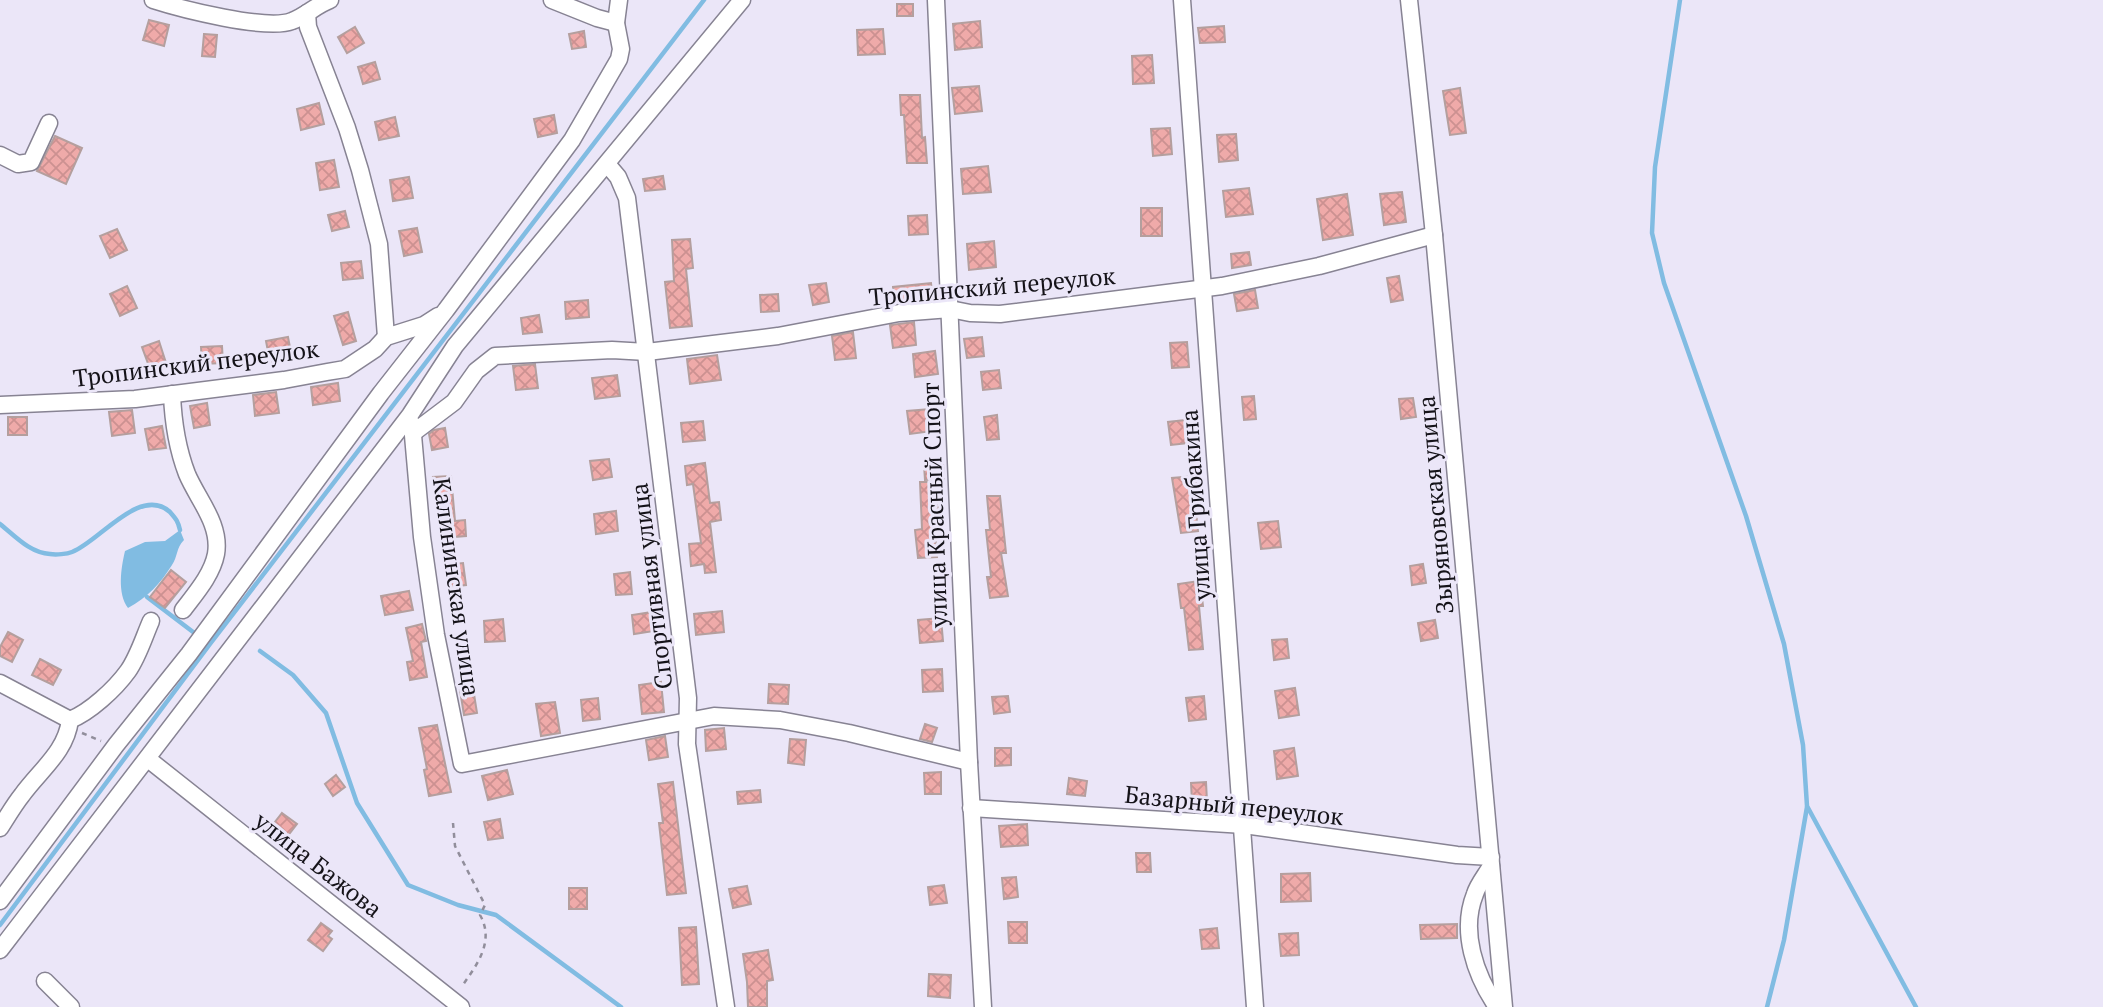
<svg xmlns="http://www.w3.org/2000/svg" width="2103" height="1007" viewBox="0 0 2103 1007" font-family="'PT Serif',serif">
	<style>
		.water { fill: #81bce2 }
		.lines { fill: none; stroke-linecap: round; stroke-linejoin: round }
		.stream { stroke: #81bce2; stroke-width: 4.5 }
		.building { fill: url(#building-cross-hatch); stroke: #b49f9e; stroke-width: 2 }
		.minor-casing { stroke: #878393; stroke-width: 19 }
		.path { stroke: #918e9b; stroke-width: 2.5; stroke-dasharray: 5 5; stroke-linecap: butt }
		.minor { stroke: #fff; stroke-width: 16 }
		.labels { text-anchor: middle; stroke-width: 6; stroke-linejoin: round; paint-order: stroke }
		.street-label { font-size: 24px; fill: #151319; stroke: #ebe6f8 }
	</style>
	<defs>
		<pattern id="building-cross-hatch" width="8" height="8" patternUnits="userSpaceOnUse" patternTransform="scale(1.75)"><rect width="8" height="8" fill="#efaaa9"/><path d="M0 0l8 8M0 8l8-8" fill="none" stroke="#cc9191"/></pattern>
	</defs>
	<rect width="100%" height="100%" fill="#ebe6f8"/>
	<path class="water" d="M180 530 184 540C176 548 178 556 172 565 160 584 148 597 128 608 117 593 121 568 125 551L145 542 165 541Z"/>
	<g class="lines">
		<g class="stream">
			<polyline points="1680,0 1655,167 1652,233 1664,283 1746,516 1784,644 1803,745 1807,806 1916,1007"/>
			<path d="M0 524C15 536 30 553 50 554 56 555 67 554 72 552 99 542 140 485 170 512 176 519 178 521 180 530"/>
			<polyline points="147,597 197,635"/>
			<polyline points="260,651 293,675 326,713 357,803 408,885 458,905 496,915 621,1007"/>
			<polyline points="0,925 210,644 704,0"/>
			<polyline points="1767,1007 1784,940 1807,807"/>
		</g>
	</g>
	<g class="building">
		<rect x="897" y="4" width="16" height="12"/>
		<polygon points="149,20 169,25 164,46 143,40"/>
		<polygon points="980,21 982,47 955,50 953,24"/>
		<polygon points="1224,26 1225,42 1200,43 1198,28"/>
		<polygon points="355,27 364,43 347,53 338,37"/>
		<polygon points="883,29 885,54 858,55 857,30"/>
		<polygon points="584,31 586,47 572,49 569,34"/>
		<polygon points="204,34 217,35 215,57 202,56"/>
		<polygon points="1152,55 1154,83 1133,84 1132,56"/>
		<polygon points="375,62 380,79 363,84 358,67"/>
		<polygon points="979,86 982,111 955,114 952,88"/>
		<polygon points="1460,88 1466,133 1450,135 1443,91"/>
		<polygon points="900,95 920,95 922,138 925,137 927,163 907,163 904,115 901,115"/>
		<polygon points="319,103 324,124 301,130 297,109"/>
		<polygon points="554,115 557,133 538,137 534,119"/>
		<polygon points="395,117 399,136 379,140 375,122"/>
		<polygon points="1170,128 1172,154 1153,156 1151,129"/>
		<polygon points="1236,134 1238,160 1219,162 1217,135"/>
		<polygon points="55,136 82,148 66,184 37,171"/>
		<polygon points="334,160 339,187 320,190 316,163"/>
		<polygon points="988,166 991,192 963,194 961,169"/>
		<polygon points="663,176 665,189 645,191 643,179"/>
		<polygon points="409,177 413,198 393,201 390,180"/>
		<polygon points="1249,188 1253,214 1226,217 1223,191"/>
		<polygon points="1402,192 1406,222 1384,225 1380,194"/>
		<polygon points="1347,194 1353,235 1323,240 1317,199"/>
		<rect x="1141" y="208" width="21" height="28"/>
		<polygon points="345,211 349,227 332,231 328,215"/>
		<polygon points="927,215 928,234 909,235 908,216"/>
		<polygon points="417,228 422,252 404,256 399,231"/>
		<polygon points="117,229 127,250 110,258 100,236"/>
		<polygon points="690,239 693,268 686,269 692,326 670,328 665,282 674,281 672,240"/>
		<polygon points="994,241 996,267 969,270 967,244"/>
		<polygon points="1249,252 1251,265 1232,268 1231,254"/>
		<polygon points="361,261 363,278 343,280 341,263"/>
		<polygon points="1399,276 1403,300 1391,302 1387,278"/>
		<polygon points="826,283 829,302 813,305 809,285"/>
		<polygon points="931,283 933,300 894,303 893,287"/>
		<polygon points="127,286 137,308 120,316 110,294"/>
		<polygon points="1255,290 1258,308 1237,311 1234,294"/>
		<polygon points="778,294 779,311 761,312 760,295"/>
		<polygon points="588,300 589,317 566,319 565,302"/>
		<polygon points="348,312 356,341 343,345 334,316"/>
		<polygon points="539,315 542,332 523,334 521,318"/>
		<polygon points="914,322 916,345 893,348 890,325"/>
		<polygon points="853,332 856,358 835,360 832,336"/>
		<polygon points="288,337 292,358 270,362 266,341"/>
		<polygon points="982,337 984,356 967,358 964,339"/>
		<polygon points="159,341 166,363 150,369 142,347"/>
		<polygon points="1187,342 1189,367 1172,368 1170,343"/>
		<polygon points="222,346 223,363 202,364 201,347"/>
		<polygon points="935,351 938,374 915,377 913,354"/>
		<polygon points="717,355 721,380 690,384 687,359"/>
		<polygon points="535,364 538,388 516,390 513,366"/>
		<polygon points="999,370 1001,388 983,390 981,372"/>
		<polygon points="617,375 620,396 595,399 592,378"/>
		<polygon points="338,383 340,401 313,405 311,387"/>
		<polygon points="276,392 279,413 255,416 253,395"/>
		<polygon points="1254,396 1256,419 1244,420 1242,397"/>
		<polygon points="1413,398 1416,417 1401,419 1399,399"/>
		<polygon points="207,403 210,425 194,428 190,406"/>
		<polygon points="930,409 933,431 910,434 907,411"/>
		<polygon points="132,410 135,433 112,436 109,412"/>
		<polygon points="997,415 999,439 987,440 984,417"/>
		<rect x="8" y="417" width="19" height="18"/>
		<polygon points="1194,419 1197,442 1171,445 1168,422"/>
		<polygon points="703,421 705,440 683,442 681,423"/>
		<polygon points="162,426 166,448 149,450 145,429"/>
		<polygon points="445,428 448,447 432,450 429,434 434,430"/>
		<polygon points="609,459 612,477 593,480 590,461"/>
		<polygon points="705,463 710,503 719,502 721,520 710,522 716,572 705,573 704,564 691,566 689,544 701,543 693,484 687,485 685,466"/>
		<polygon points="943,464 944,479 925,480 924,465"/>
		<polygon points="451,476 455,521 465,520 466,536 442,538 433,477"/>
		<polygon points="1195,476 1197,492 1194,493 1198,531 1181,533 1172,478"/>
		<polygon points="920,482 931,482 932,491 937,491 938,513 933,514 937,557 918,558 915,530 922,529"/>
		<polygon points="987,496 1000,496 1006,553 1001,553 1008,596 990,598 987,577 991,577 986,530 990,530"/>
		<polygon points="616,511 618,531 596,534 594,514"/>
		<polygon points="1278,521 1281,547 1261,549 1258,523"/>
		<polygon points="463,563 466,585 448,587 446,565"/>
		<polygon points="1423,564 1426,583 1412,585 1410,566"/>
		<polygon points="171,570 186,582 165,608 150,597"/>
		<polygon points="630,572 632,594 616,595 614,574"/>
		<polygon points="1200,581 1203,606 1199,606 1203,649 1189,650 1184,608 1181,608 1178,584"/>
		<polygon points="409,591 413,610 385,615 381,596"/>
		<polygon points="722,611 724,632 696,635 694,614"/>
		<polygon points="652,612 654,631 634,634 632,615"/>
		<polygon points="941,618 943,641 920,643 918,620"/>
		<polygon points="503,619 505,641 485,642 484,621"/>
		<polygon points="1435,620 1438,638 1421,641 1418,623"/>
		<polygon points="422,624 426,641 421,642 427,677 410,680 407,662 413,661 406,628"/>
		<polygon points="8,632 23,640 12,662 0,656 0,647"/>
		<polygon points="1287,639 1289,658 1274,660 1272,640"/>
		<polygon points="40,659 61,670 53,685 32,675"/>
		<polygon points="942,669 943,691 923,692 922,670"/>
		<polygon points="661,682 664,712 642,714 639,685"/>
		<polygon points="769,684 789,685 788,704 768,703"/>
		<polygon points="473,688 477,713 464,715 460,690"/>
		<polygon points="1295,688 1299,715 1279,718 1275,691"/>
		<polygon points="1008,696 1010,712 994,714 992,697"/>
		<polygon points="1204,696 1206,719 1189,721 1186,698"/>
		<polygon points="598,698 600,719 583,721 581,700"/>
		<polygon points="555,702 560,733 541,736 536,704"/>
		<polygon points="925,724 937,728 932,742 920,739"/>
		<polygon points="437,725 451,792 429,796 424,770 427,769 419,728"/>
		<polygon points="724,728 726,749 706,751 705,730"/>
		<polygon points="665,736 668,757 649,760 646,740"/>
		<polygon points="790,739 806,740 804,765 788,763"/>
		<polygon points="995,748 1011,748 1011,765 995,766"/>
		<polygon points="1294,748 1298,776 1277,779 1274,751"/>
		<polygon points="507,770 513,794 488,800 482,776"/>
		<polygon points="941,772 941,794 925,794 924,773"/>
		<polygon points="336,775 345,787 333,796 325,784"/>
		<polygon points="1069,778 1087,781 1085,796 1067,794"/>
		<polygon points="673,782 686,893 667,895 659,823 663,823 658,784"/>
		<polygon points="1206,782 1207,801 1192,802 1191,783"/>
		<polygon points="760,790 761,802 738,804 737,792"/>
		<polygon points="282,813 297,824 286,838 271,827"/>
		<polygon points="500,819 503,838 488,840 484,822"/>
		<polygon points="1027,824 1028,845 1001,847 999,826"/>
		<polygon points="1136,853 1150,853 1151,872 1137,872"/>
		<polygon points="1310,873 1311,901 1281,902 1281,874"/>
		<polygon points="1016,877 1018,897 1004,899 1002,878"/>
		<polygon points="944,885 947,903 930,905 928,887"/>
		<polygon points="747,886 751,904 733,908 729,889"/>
		<rect x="569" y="888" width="18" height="21"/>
		<polygon points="1008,922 1027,922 1027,943 1009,943"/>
		<polygon points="321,923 332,931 328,936 332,939 323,951 308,940"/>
		<polygon points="1457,924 1457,938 1421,939 1420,925"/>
		<polygon points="696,927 699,984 682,985 679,928"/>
		<polygon points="1217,928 1219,948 1202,949 1200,930"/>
		<polygon points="1298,933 1299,955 1281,956 1279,934"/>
		<polygon points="768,950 773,980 767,981 767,1007 748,1007 747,982 743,954"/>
		<polygon points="929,974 951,975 950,998 928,996"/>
	</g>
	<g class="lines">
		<g class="minor-casing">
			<g id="minor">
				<path d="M153 0C181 9 267 31 292 21 306 16 316 5 330 0"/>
				<polyline points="552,0 597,18 616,23"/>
				<polyline points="936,0 969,762 983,1007"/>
				<polyline points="1182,0 1255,1007"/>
				<polyline points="1409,0 1434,235 1504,1007"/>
				<polyline points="307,13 308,27 347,128 360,170 379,244 386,337"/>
				<polyline points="0,155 18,164 31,162 49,123"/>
				<polyline points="607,164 618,177 627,198 688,698 687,744 726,1007"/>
				<path d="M172 394C173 421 177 448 187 474 198 500 221 524 216 554 212 575 195 594 183 610"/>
				<polyline points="0,405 135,399 284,380 327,372 345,369 375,349 386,337 424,325 438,316"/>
				<polyline points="412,424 422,537 436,635 462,764 714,716 780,720 849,733 969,762"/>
				<polyline points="413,433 454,402 476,371 495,356 612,350 647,352 778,336 899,313 950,309 970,313 1000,314 1222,286 1319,266 1434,235"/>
				<polyline points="0,683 70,720"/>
				<path d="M70 720C90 712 115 689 128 671 138 657 144 637 151 621"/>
				<polyline points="148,759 461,1007"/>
				<polyline points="971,808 1244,825 1457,855 1491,857"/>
				<path d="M0 828C7 817 14 805 22 795 40 770 66 752 70 720"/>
				<path d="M1491 866C1486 875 1478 884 1475 894 1460 931 1475 975 1497 1007"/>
				<polyline points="0,901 116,745 189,654 381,393 446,310 572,140 619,59 621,49 616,23 619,0"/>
				<polyline points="0,950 410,415 455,346 742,0"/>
				<polyline points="45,981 71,1007"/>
			</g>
		</g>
		<g class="path">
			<polyline points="82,733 101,741"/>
			<path d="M453 823 455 846 485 905 480 915C495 941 477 965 462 986"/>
		</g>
		<use href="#minor" class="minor"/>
	</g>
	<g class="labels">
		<g class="street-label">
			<text transform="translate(992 287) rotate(-5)" y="8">Тропинский переулок</text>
			<text transform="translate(196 364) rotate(-7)" y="8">Тропинский переулок</text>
			<text transform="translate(935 505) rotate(-92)" y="8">улица Красный Спорт</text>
			<text transform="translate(1196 505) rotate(-94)" y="8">улица Грибакина</text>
			<text transform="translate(1436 505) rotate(-95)" y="8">Зыряновская улица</text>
			<text transform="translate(652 586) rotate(-97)" y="8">Спортивная улица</text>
			<text transform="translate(456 587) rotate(82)" y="8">Калининская улица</text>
			<text transform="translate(1234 806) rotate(6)" y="8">Базарный переулок</text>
			<text transform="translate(318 865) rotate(38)" y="8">улица Бажова</text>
		</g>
	</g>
</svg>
